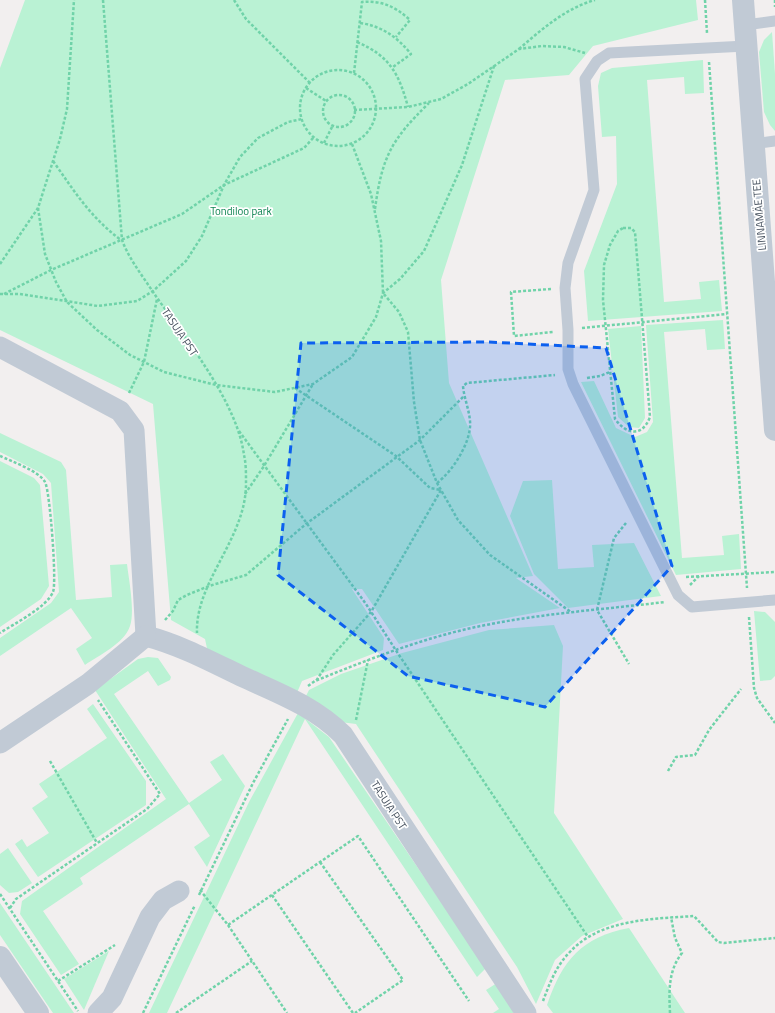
<svg xmlns="http://www.w3.org/2000/svg" width="775" height="1013" viewBox="0 0 775 1013" font-family="'Titillium Web',sans-serif">
	<style>
		.green { fill: #baf2d4 }
		.lines { fill: none; stroke-linecap: round; stroke-linejoin: round }
		.path { stroke: #70d3a9; stroke-width: 2.5; stroke-dasharray: 3 2; stroke-linecap: butt }
		.service { stroke: #c1cad5; stroke-width: 11 }
		.minor { stroke: #c1cad5; stroke-width: 21 }
		.tertiary { stroke: #c1cad5; stroke-width: 22 }
		.marked { fill: #0c60ef; fill-opacity: 0.2; stroke: #0c60ef; stroke-width: 3; stroke-dasharray: 8 5; stroke-linejoin: round }
		.labels { text-anchor: middle; stroke-width: 3.5; stroke-linejoin: round; paint-order: stroke }
		.park-label { font-size: 11px; fill: #108553; stroke: #fff }
		.street-label { font-size: 11px; fill: #46515e; stroke: #fff }
	</style>
	<rect width="100%" height="100%" fill="#f2efef"/>
	<g class="green">
		<polygon points="25,0 696,0 698,20 593,46 569,75 505,80 441,280 449,383 533,576 516,578 560,608 480,623 399,644 362,589 352,589 384,638 383,650 302,681 296,695 208,653 205,639 171,620 153,404 0,330 0,68"/>
		<polygon points="772,32 775,74 775,131 770,125 764,112 759,52 764,40"/>
		<polygon points="703,60 704,93 685,94 684,77 647,80 664,302 701,299 699,282 719,280 722,311 588,321 584,271 617,184 616,136 602,137 598,86 601,73 612,68"/>
		<polygon points="723,320 725,349 707,350 705,329 664,332 682,558 724,555 722,536 739,534 741,569 676,575 581,382 594,381 616,428 635,437 647,432 653,422 646,325"/>
		<polygon points="641,326 645,418 639,428 629,427 618,417 608,329"/>
		<path d="M0 433 61 462 66 470 76 600 112 597 110 565 127 564C129 581 135 611 130 626 124 644 99 655 85 665L76 649 92 638 71 608 0 656V638L51 603 59 592 51 483 43 474 0 452Z"/>
		<polygon points="0,461 34,478 40,485 49,586 41,599 0,627"/>
		<polygon points="552,480 558,569 594,567 592,545 634,543 661,596 568,608 534,574 510,516 523,481"/>
		<polygon points="754,611 765,612 775,622 775,676 771,680 760,681"/>
		<polygon points="554,625 563,646 554,813 623,919 582,936 555,960 536,1004 517,967 356,724 340,722 305,698 309,690 341,674 402,653 489,630"/>
		<polygon points="148,657 158,658 171,677 170,680 158,686 148,671 114,694 189,803 222,780 210,762 223,754 245,786 207,867 194,847 210,836 189,804 80,878 83,884 43,911 79,964 61,975 20,914 22,901 166,799 95,690 138,659"/>
		<polygon points="93,704 146,781 146,805 38,877 15,844 22,839 27,847 49,833 32,808 48,797 39,784 107,738 87,709"/>
		<polygon points="298,713 329,737 486,968 477,977 305,719 167,1013 149,1013 249,802"/>
		<polygon points="8,848 32,883 18,892 9,893 0,885 0,854"/>
		<polygon points="0,903 74,1013 53,1013 0,935"/>
		<path d="M629 928 685 1013H553L547 1005C562 960 582 937 629 928Z"/>
		<polygon points="109,951 84,1010 64,979"/>
		<polygon points="497,983 514,1010 513,1013 493,1013 499,1009 486,990"/>
	</g>
	<g class="lines">
		<g class="path">
			<path d="M103 0 122 240C129 259 142 275 153 292 184 337 237 401 244 455 246 463 246 473 246 482 247 538 195 581 197 633"/>
			<polyline points="234,0 246,19 310,83"/>
			<polyline points="705,0 707,33"/>
			<polyline points="775,0 775,7"/>
			<path d="M360 23C382 26 397 37 411 54L393 67"/>
			<path d="M357 42C390 56 399 74 408 107"/>
			<path d="M519 49C542 29 566 8 595 0"/>
			<polyline points="709,62 747,588"/>
			<circle cx="338" cy="108" r="38"/>
			<path d="M354 73 362 2C381 0 396 7 410 20L396 37"/>
			<polyline points="306,88 326,101"/>
			<circle cx="339" cy="111" r="16"/>
			<polyline points="354,110 408,107 441,99 468,84 519,49 542,46 564,47 585,53"/>
			<polyline points="324,143 333,125"/>
			<polyline points="352,144 371,194 381,241 383,293 399,312 408,332 414,402 420,440 437,483 458,520 490,555 571,612"/>
			<path d="M53 161C75 192 90 217 121 240"/>
			<polyline points="38,208 45,254 56,282 67,302 97,330 130,355 164,372 216,385 275,392 313,384 352,357 376,317 383,293 400,279 424,251 462,165 494,66"/>
			<path d="M375 209C382 157 391 140 429 103"/>
			<path d="M623 228H631L635 232 650 417C642 438 626 434 615 419L603 300 604 265 610 245 618 231Z"/>
			<polyline points="0,264 38,208 60,139 67,109 74,0"/>
			<polyline points="551,289 511,292 514,336 553,332"/>
			<polyline points="0,294 20,294 98,306 137,301 153,291 186,261 202,236 224,185 240,157 258,138 288,122 302,119"/>
			<polyline points="4,294 51,270 182,214 224,185 304,148 314,137"/>
			<polyline points="582,328 727,314"/>
			<polyline points="587,378 600,376 610,372"/>
			<polyline points="295,388 396,456 430,488 441,490 371,612 333,655 316,681"/>
			<polyline points="129,393 144,362 157,299"/>
			<polyline points="239,431 366,604 395,649 588,937"/>
			<path d="M0 456C11 461 39 471 45 482 50 491 57 583 53 592 46 608 15 623 0 633"/>
			<path d="M437 483C453 471 472 441 470 421 469 409 464 398 463 386L467 383 555 375"/>
			<polyline points="245,494 264,466 313,384"/>
			<polyline points="626,523 614,538 597,610 629,664"/>
			<polyline points="686,577 775,572"/>
			<polyline points="690,585 699,576"/>
			<polyline points="749,617 754,688 757,698 775,723"/>
			<polyline points="165,620 173,611 178,600 187,595 209,586 246,575 306,524 420,440 464,396"/>
			<path d="M308 686 315 681C372 658 430 635 491 624 548 613 607 609 665 602"/>
			<polyline points="356,720 368,660"/>
			<polyline points="50,761 97,843"/>
			<polyline points="668,771 676,757 695,755 709,730 741,689"/>
			<polyline points="320,862 403,980 355,1013"/>
			<polyline points="200,890 228,925 358,836 469,1001"/>
			<polyline points="0,894 78,1011"/>
			<polyline points="199,895 253,783 288,719"/>
			<polyline points="272,895 353,1013"/>
			<polyline points="10,908 16,899 147,809 160,794 98,700"/>
			<polyline points="228,925 287,1013"/>
			<polyline points="58,981 115,945"/>
			<path d="M543 1001C549 985 556 966 569 953 599 919 652 919 694 916L718 942 724 943 775 938"/>
			<polyline points="143,1013 195,905"/>
			<polyline points="176,1013 252,961"/>
			<path d="M670 1013C669 991 668 971 682 953L675 938 671 917"/>
		</g>
		<g class="service">
			<polyline points="745,25 775,21"/>
			<polyline points="746,46 609,53 597,61 585,79 594,190 568,263 565,288 568,330 568,369 573,384 678,595 692,607 775,600"/>
			<polyline points="753,144 775,141"/>
		</g>
		<g class="minor">
			<polyline points="0,347 120,411 134,430 146,636"/>
			<path d="M146 636C180 645 210 661 241 676 278 693 314 706 343 735L526 1013"/>
			<polyline points="0,743 88,684 146,636"/>
			<polyline points="98,1013 112,998 150,917 163,900 179,891"/>
		</g>
		<g class="tertiary">
			<polyline points="743,0 775,430"/>
			<polyline points="0,957 38,1013"/>
		</g>
	</g>
	<path class="marked" d="M489 342 606 348 672 566 545 707 408 676 278 575 301 343Z"/>
	<g class="labels">
		<g class="park-label">
			<text x="241" y="215">Tondiloo park</text>
		</g>
		<g class="street-label">
			<text transform="translate(759 215) rotate(-95)" y="4">LINNAMÄE TEE</text>
			<text transform="translate(180 332) rotate(56)" y="4">TASUJA PST</text>
			<text transform="translate(389 805) rotate(57)" y="4">TASUJA PST</text>
		</g>
	</g>
</svg>
